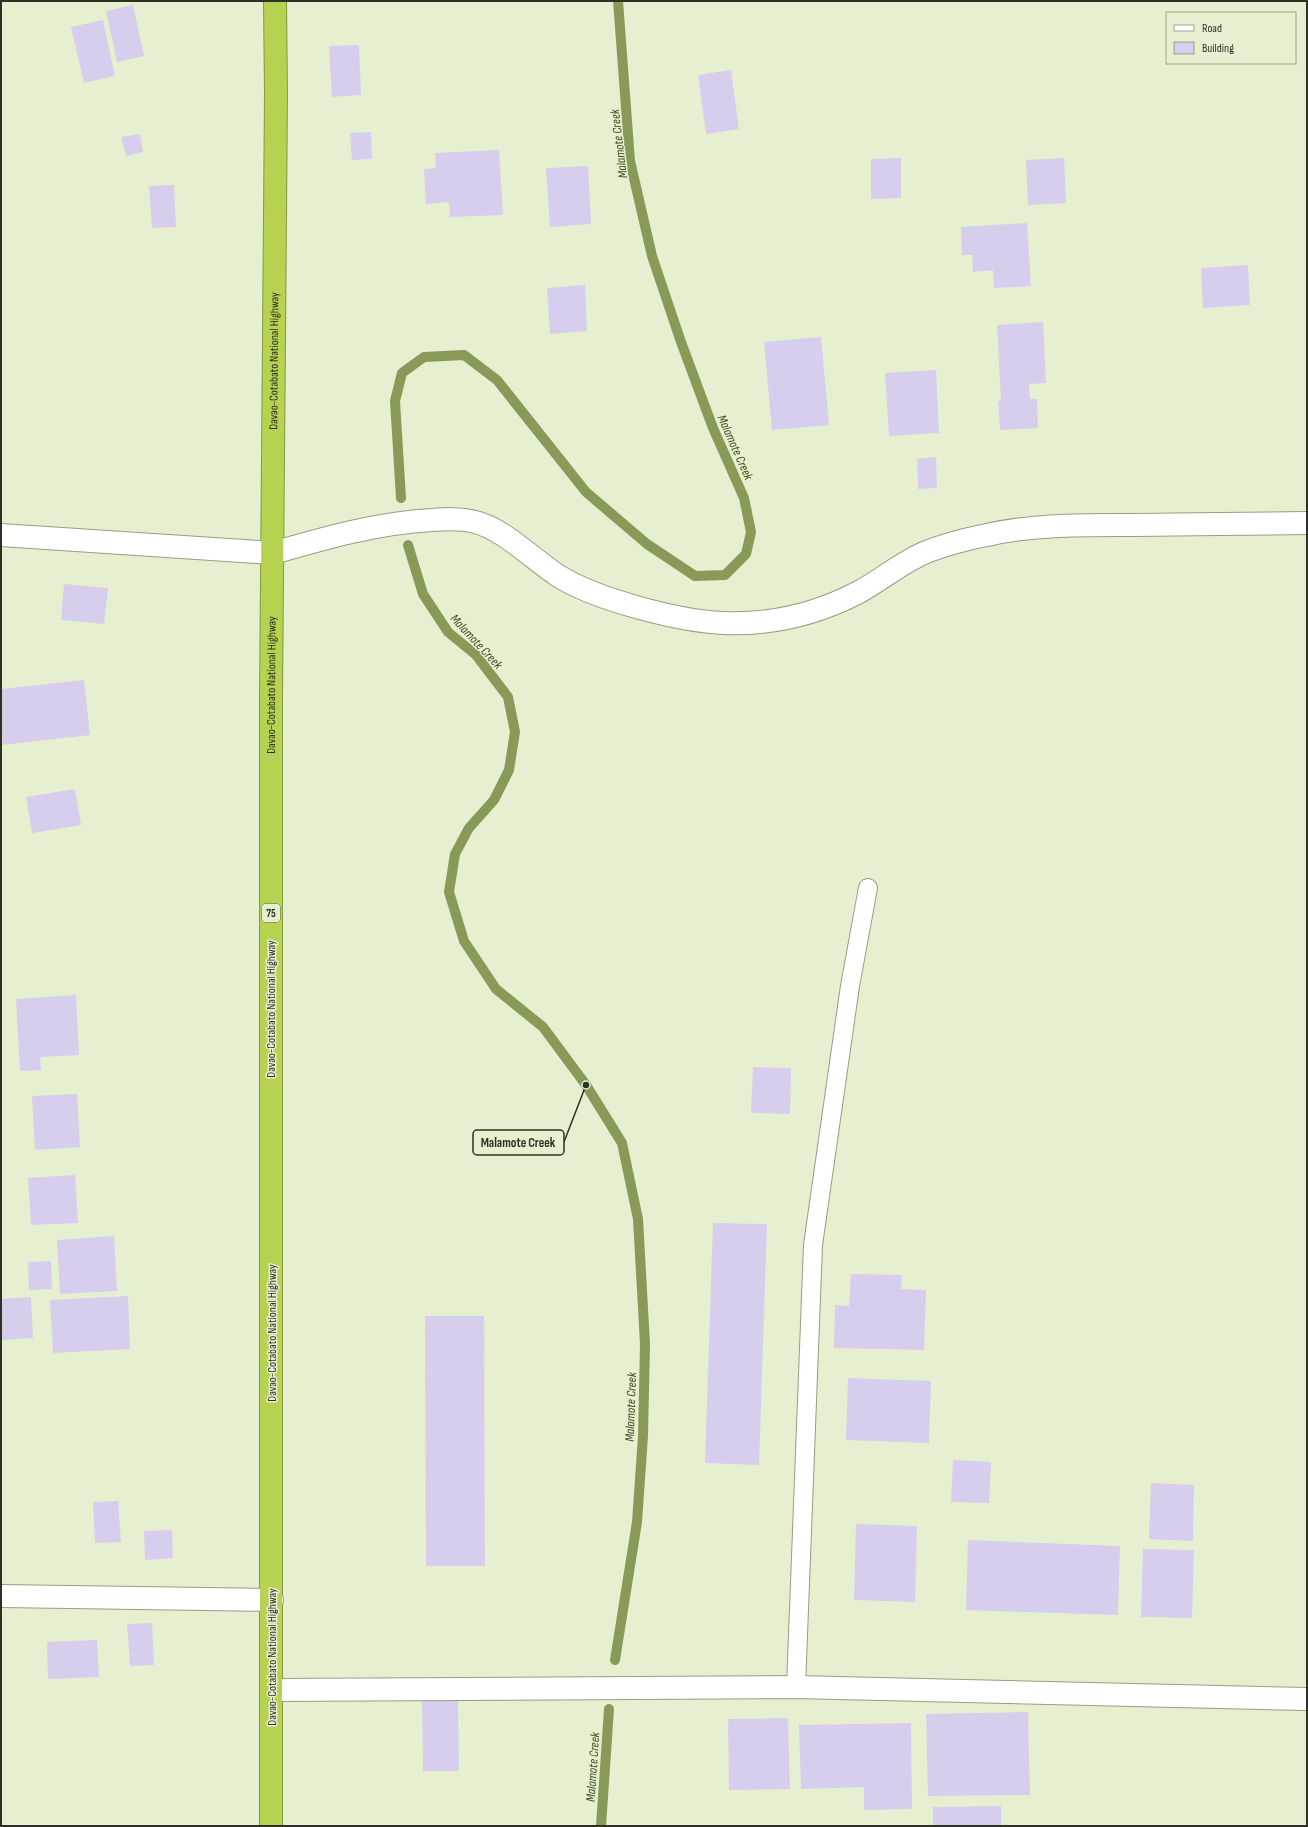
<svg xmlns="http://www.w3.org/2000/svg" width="1308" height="1827" viewBox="0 0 1308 1827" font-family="'Sofia Sans Condensed',sans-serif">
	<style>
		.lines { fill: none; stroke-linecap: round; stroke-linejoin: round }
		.stream { stroke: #889a58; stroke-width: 10 }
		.building { fill: #d6ceec }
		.lane-casing { stroke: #969e82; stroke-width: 20 }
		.street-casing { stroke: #969e82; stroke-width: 24 }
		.secondary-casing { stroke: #969e82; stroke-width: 24 }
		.highway-casing { stroke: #859a41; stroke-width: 24 }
		.lane { stroke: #fff; stroke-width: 18 }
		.street { stroke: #fff; stroke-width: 22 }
		.secondary { stroke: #fff; stroke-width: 22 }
		.highway { stroke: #b5d250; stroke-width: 22 }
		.labels { text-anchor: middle; stroke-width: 3; stroke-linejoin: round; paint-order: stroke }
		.shield { fill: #e6f0d1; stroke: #646a59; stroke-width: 1 }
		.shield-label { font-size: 11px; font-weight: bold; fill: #2d3125 }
		.street-label { font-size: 12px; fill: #2d3125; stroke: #e6f0d1 }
		.water-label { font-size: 13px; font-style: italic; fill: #3f4a19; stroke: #e6f0d1 }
		.leader { fill: none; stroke: #2d3125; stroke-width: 1.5 }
		.callout-dot { fill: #2d3125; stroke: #e6f0d1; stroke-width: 1.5 }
		.callout { fill: #e6f0d1; stroke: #2d3125; stroke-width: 1.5 }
		.callout-label { font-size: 13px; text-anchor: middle; font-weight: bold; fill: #2d3125 }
	</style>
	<rect width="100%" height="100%" fill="#e6f0d1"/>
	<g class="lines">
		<g class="stream">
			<polyline points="401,498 395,401 402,373 424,357 464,355 497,380 586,492 647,544 695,576 725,575 746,554 751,532 744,498 713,428 681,342 652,256 630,161 618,1"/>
			<polyline points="408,545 423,594 448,632 476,655 508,697 515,732 509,770 494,800 469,828 455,854 449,892 464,941 496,989 543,1027 586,1085 622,1143 638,1219 645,1344 643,1436 637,1522 615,1660"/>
			<polyline points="601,1826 609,1709"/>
		</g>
	</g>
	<g class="building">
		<polygon points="133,5 144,56 117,62 106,11"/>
		<polygon points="103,20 115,76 84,83 71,27"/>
		<polygon points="359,45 361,95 332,97 329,46"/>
		<polygon points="731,70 739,129 706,134 698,75"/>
		<polygon points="371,132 372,159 352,160 350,133"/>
		<polygon points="140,134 143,152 126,156 121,137"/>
		<polygon points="499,150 503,215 450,217 449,202 426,204 424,169 436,168 435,153"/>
		<polygon points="901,158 901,198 871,199 871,159"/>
		<polygon points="1064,158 1066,203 1028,205 1026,160"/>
		<polygon points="588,166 591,224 550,227 546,168"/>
		<polygon points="174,185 176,227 152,228 149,186"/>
		<polygon points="1027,223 1031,286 994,288 993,270 973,272 972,255 962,255 961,227"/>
		<polygon points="1248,265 1250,305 1203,308 1201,268"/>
		<polygon points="585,285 587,331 550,334 547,288"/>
		<polygon points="1043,322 1046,383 1029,384 1030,399 1037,399 1038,428 1000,430 998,401 1001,401 997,325"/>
		<polygon points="821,337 829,425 772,430 764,342"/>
		<polygon points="936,370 939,433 889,436 885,373"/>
		<polygon points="936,457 937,488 918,489 917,459"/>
		<polygon points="64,584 108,588 104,624 61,620"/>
		<polygon points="84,680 90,735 3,745 1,724 1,689"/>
		<polygon points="75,789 81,825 32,833 26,797"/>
		<polygon points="76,995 79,1055 40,1057 41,1070 20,1071 16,999"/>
		<polygon points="753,1067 791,1068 790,1114 751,1113"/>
		<polygon points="77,1094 80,1147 35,1150 32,1096"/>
		<polygon points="75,1175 78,1223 31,1225 28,1178"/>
		<polygon points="713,1223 767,1224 759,1465 705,1463"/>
		<polygon points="114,1236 117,1291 60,1294 57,1240"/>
		<polygon points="51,1261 52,1289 29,1290 28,1262"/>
		<polygon points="851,1274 902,1275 901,1289 926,1290 924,1350 834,1348 835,1305 849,1306"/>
		<polygon points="128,1296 130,1349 53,1353 50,1300"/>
		<polygon points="31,1297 33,1338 1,1340 1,1299"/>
		<polygon points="425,1316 484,1316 485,1566 426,1566"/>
		<polygon points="848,1378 931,1381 929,1443 846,1440"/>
		<polygon points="953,1460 991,1462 989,1503 951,1502"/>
		<polygon points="1151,1483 1194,1485 1193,1541 1149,1539"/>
		<polygon points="118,1501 121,1542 95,1543 93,1502"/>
		<polygon points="856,1524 917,1526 915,1602 854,1600"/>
		<polygon points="172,1530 173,1558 145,1560 144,1531"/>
		<polygon points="968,1540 1120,1546 1118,1615 966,1610"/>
		<polygon points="1143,1549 1194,1550 1192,1618 1141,1617"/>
		<polygon points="152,1623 154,1665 130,1666 127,1624"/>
		<polygon points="97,1640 99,1677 48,1679 47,1642"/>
		<polygon points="458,1700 459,1771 423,1771 422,1701"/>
		<polygon points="1028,1712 1030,1795 928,1796 926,1714"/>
		<polygon points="788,1718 790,1789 729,1790 728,1719"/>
		<polygon points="911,1723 912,1809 864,1810 864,1787 801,1789 799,1725"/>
		<polygon points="1001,1806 1001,1826 933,1826 933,1807"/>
	</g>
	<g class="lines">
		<g class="lane-casing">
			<polyline id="lane" points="796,1687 813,1245 850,986 868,888"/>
		</g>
		<g class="street-casing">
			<g id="street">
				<path d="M273 553C325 538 377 523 432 520 446 519 461 518 475 522 502 528 533 559 557 575 594 599 678 621 723 623 770 625 817 614 859 592 881 580 901 563 924 553 940 546 970 538 987 535 1035 524 1084 525 1133 525 1191 524 1249 524 1307 523"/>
				<polyline points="1,1596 272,1600"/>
				<polyline points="272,1690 796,1687 1307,1699"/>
			</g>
		</g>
		<g class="secondary-casing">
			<polyline id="secondary" points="1,535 273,553"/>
		</g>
		<g class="highway-casing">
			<g id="highway">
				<path id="s1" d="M271 1826V700L276 94 275 1"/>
			</g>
		</g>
		<use href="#lane" class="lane"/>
		<use href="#street" class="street"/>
		<use href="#secondary" class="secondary"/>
		<use href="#highway" class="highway"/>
	</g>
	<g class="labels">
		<rect class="shield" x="262" y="904" width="18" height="18" rx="3"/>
		<g class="shield-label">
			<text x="271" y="917">75</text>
		</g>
		<g class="street-label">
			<text dy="4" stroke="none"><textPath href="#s1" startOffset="1465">Davao-Cotabato National Highway</textPath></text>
			<text dy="4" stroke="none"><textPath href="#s1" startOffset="1141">Davao-Cotabato National Highway</textPath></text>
			<text transform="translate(271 1009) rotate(-90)" y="4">Davao-Cotabato National Highway</text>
			<text transform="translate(272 1333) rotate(-90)" y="4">Davao-Cotabato National Highway</text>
			<text transform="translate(272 1657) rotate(-90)" y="4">Davao-Cotabato National Highway</text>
		</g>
		<g class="water-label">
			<text transform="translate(618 144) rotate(-97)" y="5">Malamote Creek</text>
			<text transform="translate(736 447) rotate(66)" y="5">Malamote Creek</text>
			<text transform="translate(477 641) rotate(47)" y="5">Malamote Creek</text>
			<text transform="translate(630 1407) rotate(-88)" y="5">Malamote Creek</text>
			<text transform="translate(592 1767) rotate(-86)" y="5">Malamote Creek</text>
		</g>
	</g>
	<path class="leader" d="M586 1085L564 1142"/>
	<circle class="callout-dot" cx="586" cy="1085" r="4"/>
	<rect class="callout" x="473" y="1130" width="91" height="25" rx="4"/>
	<g class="callout-label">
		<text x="518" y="1147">Malamote Creek</text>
	</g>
	<rect width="1308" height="1827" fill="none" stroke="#2d3125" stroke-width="4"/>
	<rect x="1166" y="12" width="130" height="52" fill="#e6f0d1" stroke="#9ca48c"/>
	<rect x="1174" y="25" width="20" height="6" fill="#ffffff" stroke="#9ca48c"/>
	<text x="1202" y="32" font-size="12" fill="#2d3125">Road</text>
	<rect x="1174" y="42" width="20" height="12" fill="#d6ceec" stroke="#9ca48c"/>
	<text x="1202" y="52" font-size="12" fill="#2d3125">Building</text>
</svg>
